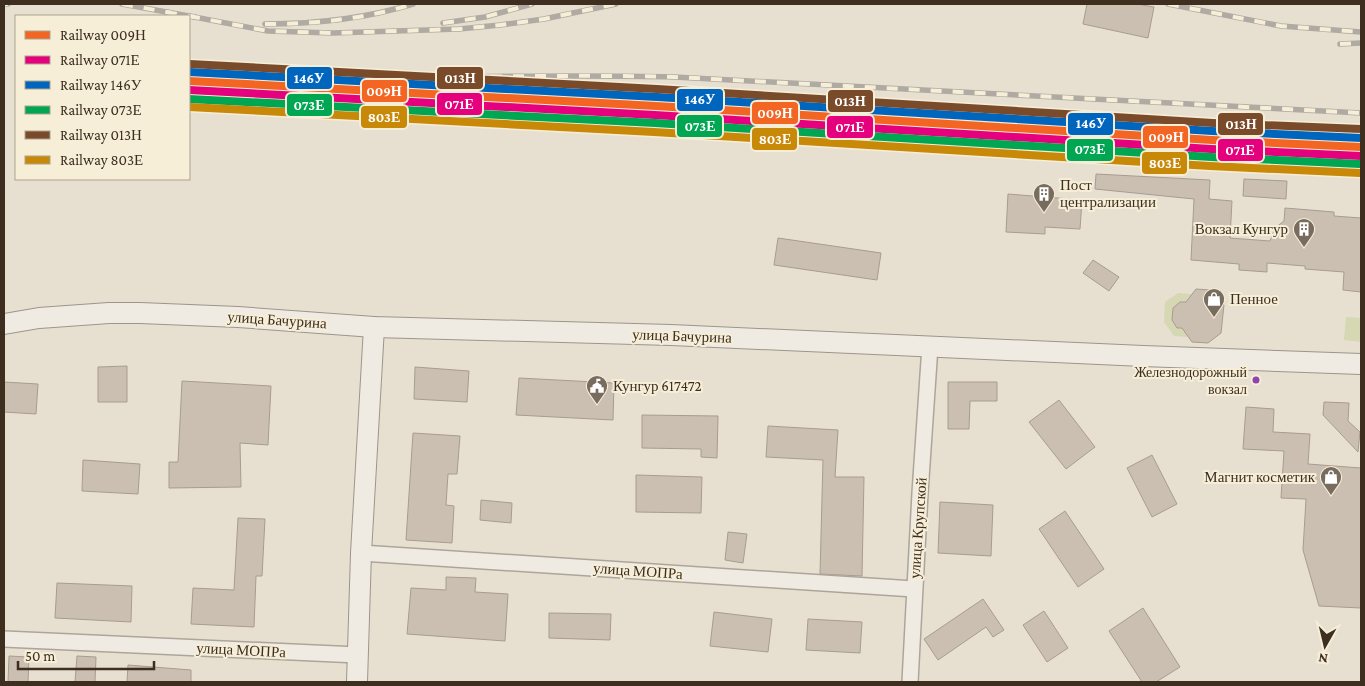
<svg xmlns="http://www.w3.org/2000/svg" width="1365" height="686" viewBox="0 0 1365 686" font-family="'Crimson Pro',serif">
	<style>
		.green { fill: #d6d7b3; fill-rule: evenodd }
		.building { fill: #cbbfb2; stroke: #a89c90 }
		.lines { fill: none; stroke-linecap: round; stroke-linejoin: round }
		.street-casing { stroke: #ada599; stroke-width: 18 }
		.secondary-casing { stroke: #9c958a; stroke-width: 22 }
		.street { stroke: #efebe3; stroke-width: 15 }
		.secondary { stroke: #efebe3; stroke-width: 20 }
		.rail-casing { stroke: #afaaa2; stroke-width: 5.5 }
		.rail { stroke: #f7eed8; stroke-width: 4; stroke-dasharray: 11; stroke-linecap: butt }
		.rail-1-casing { stroke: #f7eed8; stroke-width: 11 }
		.rail-2-casing { stroke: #f7eed8; stroke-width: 11 }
		.rail-3-casing { stroke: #f7eed8; stroke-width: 11 }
		.rail-4-casing { stroke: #f7eed8; stroke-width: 11 }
		.rail-5-casing { stroke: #f7eed8; stroke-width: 11 }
		.rail-6-casing { stroke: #f7eed8; stroke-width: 11 }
		.rail-1 { stroke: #f26522; stroke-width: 8 }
		.rail-2 { stroke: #e5007d; stroke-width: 8 }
		.rail-3 { stroke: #0065bd; stroke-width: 8 }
		.rail-4 { stroke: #00a651; stroke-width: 8 }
		.rail-5 { stroke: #7a4b2a; stroke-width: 8 }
		.rail-6 { stroke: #c88808; stroke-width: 8 }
		.bus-dot { fill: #8e44ad; stroke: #f7eed8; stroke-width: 2 }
		.labels { text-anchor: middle; stroke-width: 4; stroke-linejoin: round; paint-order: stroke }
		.bus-label { font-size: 14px; fill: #3d2e20; stroke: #f7eed8; text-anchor: end }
		.poi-label { font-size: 15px; fill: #3d2e20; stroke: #f7eed8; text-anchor: start }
		.street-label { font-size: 15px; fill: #3d2e20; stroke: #f7eed8 }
		.line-badge { stroke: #f7eed8; stroke-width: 2 }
		.badge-label { font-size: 14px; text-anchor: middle; font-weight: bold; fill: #fff }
	</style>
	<rect width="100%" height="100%" fill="#e7e0d1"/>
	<g class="green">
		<path d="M1178 293 1192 294 1203 327 1189 337 1174 336 1164 322 1165 302ZM1180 302 1193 303 1177 327 1172 320 1173 308Z"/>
		<polygon points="1346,317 1361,318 1361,342 1344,340"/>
	</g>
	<g class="building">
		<polygon points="1087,4 1137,4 1154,7 1148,38 1083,24"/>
		<polygon points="1096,174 1210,180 1209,199 1232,201 1230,238 1270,241 1275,228 1284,221 1285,208 1334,212 1334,216 1361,218 1361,292 1343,290 1344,272 1305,269 1305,266 1267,263 1267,272 1239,270 1239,264 1191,260 1194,199 1095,189"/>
		<polygon points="1244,179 1287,181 1286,199 1243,196"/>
		<polygon points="1008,194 1082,200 1080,229 1045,227 1045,234 1006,232"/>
		<polygon points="778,238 881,253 877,280 774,265"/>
		<polygon points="1093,260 1119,277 1109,291 1083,273"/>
		<polygon points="1196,289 1210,290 1224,305 1221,333 1208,343 1192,342 1182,328 1177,328 1172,320 1173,308 1180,302 1186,302"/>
		<polygon points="127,366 127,402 98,402 98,367"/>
		<polygon points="415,367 469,371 467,402 414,399"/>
		<polygon points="519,378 614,383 613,420 516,415"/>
		<polygon points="182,381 271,386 268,445 240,443 241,487 169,488 169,462 178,462"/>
		<polygon points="4,382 38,384 36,414 4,412"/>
		<polygon points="948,382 997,382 997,401 970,401 969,429 948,429"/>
		<polygon points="1059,400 1095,447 1066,469 1029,422"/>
		<polygon points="1324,402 1349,403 1348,421 1360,432 1358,452 1323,415"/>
		<polygon points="1246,407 1274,409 1273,432 1310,434 1308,464 1361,468 1361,608 1319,606 1303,550 1306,499 1281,498 1284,451 1243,449"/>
		<polygon points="642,415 718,416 717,458 701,457 701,449 642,448"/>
		<polygon points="768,426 838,430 835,477 864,477 862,576 820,574 823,460 766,457"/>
		<polygon points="413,433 460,436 457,474 448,474 446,505 454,506 452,543 406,540"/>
		<polygon points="1152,455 1177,504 1152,517 1127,468"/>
		<polygon points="83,460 140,464 138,494 82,491"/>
		<polygon points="636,475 702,477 701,513 636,512"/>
		<polygon points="481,500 512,503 511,523 480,520"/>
		<polygon points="940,502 993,505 991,556 938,553"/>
		<polygon points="1065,511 1104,569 1078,587 1039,529"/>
		<polygon points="238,518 265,519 262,576 256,576 254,627 191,624 193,588 234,590"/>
		<polygon points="728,532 747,534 743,563 725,560"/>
		<polygon points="446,577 476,578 475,592 508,594 505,641 407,634 411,588 446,590"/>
		<polygon points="57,583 132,586 131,622 55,618"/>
		<polygon points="983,599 1004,630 993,637 986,627 938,660 924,639"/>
		<polygon points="1143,608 1180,667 1156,682 1142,682 1109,631"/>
		<polygon points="1044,611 1068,648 1047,662 1023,625"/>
		<polygon points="714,612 772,619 768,652 710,646"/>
		<polygon points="549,613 611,614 610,640 549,638"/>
		<polygon points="808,619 862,622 860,653 806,650"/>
		<polygon points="9,656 29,657 28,682 8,682"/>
		<polygon points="77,656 96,657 95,682 75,682"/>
		<polygon points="128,665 191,670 191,682 127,682"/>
	</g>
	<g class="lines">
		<g class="street-casing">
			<g id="street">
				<polyline points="361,553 914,589"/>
				<polyline points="4,639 358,655"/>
				<polyline points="910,682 920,493 930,346"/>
			</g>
		</g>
		<g class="secondary-casing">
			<g id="secondary">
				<polyline points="4,324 39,318 109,313 140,313 238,317 374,327 671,335 1143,356 1361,364"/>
				<polyline points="357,682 361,553 374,327"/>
			</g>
		</g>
		<use href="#street" class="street"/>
		<use href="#secondary" class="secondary"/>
		<g class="rail-casing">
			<g id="rail">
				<polyline points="4,4 8,4"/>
				<polyline points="122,4 172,13"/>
				<polyline points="1168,4 1281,26 1361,32"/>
				<polyline points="166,12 195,17"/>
				<polyline points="189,16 268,31 333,33 459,29 500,25 544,19 616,4"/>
				<polyline points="443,23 485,17 532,4"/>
				<path d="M265 24C316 24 364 19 413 4"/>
				<polyline points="1340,44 1361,43"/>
				<path d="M359 77C464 78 569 74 674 77L1361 113"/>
			</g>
		</g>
		<use href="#rail" class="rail"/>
		<g class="rail-1-casing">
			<polyline id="rail-1" points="189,81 656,106 1212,140 1361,147"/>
		</g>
		<g class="rail-2-casing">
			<polyline id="rail-2" points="189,90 655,115 1211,149 1361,156"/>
		</g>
		<g class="rail-3-casing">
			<polyline id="rail-3" points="189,72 657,97 1212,131 1361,138"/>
		</g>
		<g class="rail-4-casing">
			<polyline id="rail-4" points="189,99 655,123 1211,157 1360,164"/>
		</g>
		<g class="rail-5-casing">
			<polyline id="rail-5" points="190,64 657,89 1213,123 1361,129"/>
		</g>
		<g class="rail-6-casing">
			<polyline id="rail-6" points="189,107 654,132 1210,166 1360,173"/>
		</g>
		<use href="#rail-1" class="rail-1"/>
		<use href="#rail-2" class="rail-2"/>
		<use href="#rail-3" class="rail-3"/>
		<use href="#rail-4" class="rail-4"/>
		<use href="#rail-5" class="rail-5"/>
		<use href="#rail-6" class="rail-6"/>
	</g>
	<defs>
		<g id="building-pin" transform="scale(1.125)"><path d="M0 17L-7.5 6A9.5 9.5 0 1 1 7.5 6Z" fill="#786c5e" stroke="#f7eed8"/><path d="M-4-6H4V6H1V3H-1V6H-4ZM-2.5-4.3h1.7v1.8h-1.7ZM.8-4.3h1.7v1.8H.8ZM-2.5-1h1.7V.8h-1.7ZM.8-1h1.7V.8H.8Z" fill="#fff"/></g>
		<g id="shop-pin" transform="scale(1.125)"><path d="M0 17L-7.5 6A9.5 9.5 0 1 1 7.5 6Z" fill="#786c5e" stroke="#f7eed8"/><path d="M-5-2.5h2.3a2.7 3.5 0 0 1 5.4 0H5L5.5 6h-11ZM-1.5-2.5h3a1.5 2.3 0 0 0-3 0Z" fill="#fff"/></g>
		<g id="civic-pin" transform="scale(1.125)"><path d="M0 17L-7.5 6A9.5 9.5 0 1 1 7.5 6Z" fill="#786c5e" stroke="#f7eed8"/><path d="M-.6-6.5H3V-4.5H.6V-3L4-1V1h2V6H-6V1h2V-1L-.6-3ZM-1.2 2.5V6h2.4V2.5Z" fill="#fff"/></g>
	</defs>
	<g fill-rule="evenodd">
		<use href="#building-pin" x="1044" y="194"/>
		<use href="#building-pin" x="1304" y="229"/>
		<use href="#shop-pin" x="1214" y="299"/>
		<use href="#civic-pin" x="597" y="386"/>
		<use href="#shop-pin" x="1331" y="477"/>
	</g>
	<circle class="bus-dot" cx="1256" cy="380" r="4.5"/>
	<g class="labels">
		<g class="bus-label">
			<text x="1247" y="377">Железнодорожный<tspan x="1247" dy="17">вокзал</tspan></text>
		</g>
		<g class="poi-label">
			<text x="1060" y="190">Пост<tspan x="1060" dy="17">централизации</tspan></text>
			<text x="1288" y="234" text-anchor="end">Вокзал Кунгур</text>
			<text x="1230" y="304">Пенное</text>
			<text x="613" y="391">Кунгур 617472</text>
			<text x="1315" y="482" text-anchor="end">Магнит косметик</text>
		</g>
		<g class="street-label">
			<text transform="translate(277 320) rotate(4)" y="5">улица Бачурина</text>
			<text transform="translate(682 336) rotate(2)" y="5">улица Бачурина</text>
			<text transform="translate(918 528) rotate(-86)" y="5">улица Крупской</text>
			<text transform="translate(638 571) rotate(4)" y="5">улица МОПРа</text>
			<text transform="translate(241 650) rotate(3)" y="5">улица МОПРа</text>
		</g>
	</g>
	<g class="line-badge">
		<rect x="286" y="66" width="47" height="24" rx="5" fill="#0065bd"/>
		<rect x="436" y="66" width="48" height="24" rx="5" fill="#7a4b2a"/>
		<rect x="361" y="79" width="47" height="24" rx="5" fill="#f26522"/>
		<rect x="676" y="88" width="48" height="24" rx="5" fill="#0065bd"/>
		<rect x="827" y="89" width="47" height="24" rx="5" fill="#7a4b2a"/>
		<rect x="436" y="92" width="47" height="24" rx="5" fill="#e5007d"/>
		<rect x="286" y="93" width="47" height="24" rx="5" fill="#00a651"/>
		<rect x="751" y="101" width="48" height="24" rx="5" fill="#f26522"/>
		<rect x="360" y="105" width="48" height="24" rx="5" fill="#c88808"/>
		<rect x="1067" y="112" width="47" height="24" rx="5" fill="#0065bd"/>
		<rect x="1217" y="112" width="47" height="24" rx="5" fill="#7a4b2a"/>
		<rect x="676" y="114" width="47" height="24" rx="5" fill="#00a651"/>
		<rect x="826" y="115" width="48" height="24" rx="5" fill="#e5007d"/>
		<rect x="1142" y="125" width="47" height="24" rx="5" fill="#f26522"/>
		<rect x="751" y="127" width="47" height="24" rx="5" fill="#c88808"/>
		<rect x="1066" y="138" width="48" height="24" rx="5" fill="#00a651"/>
		<rect x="1217" y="138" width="47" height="24" rx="5" fill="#e5007d"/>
		<rect x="1141" y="151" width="47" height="24" rx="5" fill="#c88808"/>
	</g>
	<g class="badge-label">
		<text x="309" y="83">146У</text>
		<text x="460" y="83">013Н</text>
		<text x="384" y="96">009Н</text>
		<text x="700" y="104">146У</text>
		<text x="850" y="106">013Н</text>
		<text x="459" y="109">071Е</text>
		<text x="309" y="110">073Е</text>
		<text x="775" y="118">009Н</text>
		<text x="384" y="122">803Е</text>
		<text x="1091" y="128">146У</text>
		<text x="1241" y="129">013Н</text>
		<text x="700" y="131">073Е</text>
		<text x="850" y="132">071Е</text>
		<text x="1166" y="142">009Н</text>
		<text x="775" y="144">803Е</text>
		<text x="1090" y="154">073Е</text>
		<text x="1240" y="155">071Е</text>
		<text x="1165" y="168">803Е</text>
	</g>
	<rect width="1365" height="686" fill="none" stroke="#3d2e20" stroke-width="10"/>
	<rect x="15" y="15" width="175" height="165" fill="#f7eed8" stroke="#ada18e"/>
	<rect x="25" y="31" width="25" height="8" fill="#f26522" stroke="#ada18e"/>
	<text x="60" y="40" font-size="15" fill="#3d2e20">Railway 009Н</text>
	<rect x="25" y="56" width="25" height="8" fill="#e5007d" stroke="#ada18e"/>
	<text x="60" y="65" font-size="15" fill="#3d2e20">Railway 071Е</text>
	<rect x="25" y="81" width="25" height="8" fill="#0065bd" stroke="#ada18e"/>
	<text x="60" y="90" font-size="15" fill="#3d2e20">Railway 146У</text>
	<rect x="25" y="106" width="25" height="8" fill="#00a651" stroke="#ada18e"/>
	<text x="60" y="115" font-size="15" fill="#3d2e20">Railway 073Е</text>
	<rect x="25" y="131" width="25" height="8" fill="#7a4b2a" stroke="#ada18e"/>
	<text x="60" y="140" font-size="15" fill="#3d2e20">Railway 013Н</text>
	<rect x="25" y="156" width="25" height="8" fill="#c88808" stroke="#ada18e"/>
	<text x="60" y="165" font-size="15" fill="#3d2e20">Railway 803Е</text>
	<g transform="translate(1325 646) rotate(188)" stroke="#f7eed8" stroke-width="4" paint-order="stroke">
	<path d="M0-4L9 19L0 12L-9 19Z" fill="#3d2e20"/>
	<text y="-8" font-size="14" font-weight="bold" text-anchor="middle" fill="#3d2e20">N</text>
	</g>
	<path d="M18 661v8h136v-8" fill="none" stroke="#3d2e20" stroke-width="2.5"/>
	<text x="25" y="661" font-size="15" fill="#3d2e20" stroke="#f7eed8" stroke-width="4" paint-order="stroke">50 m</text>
</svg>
